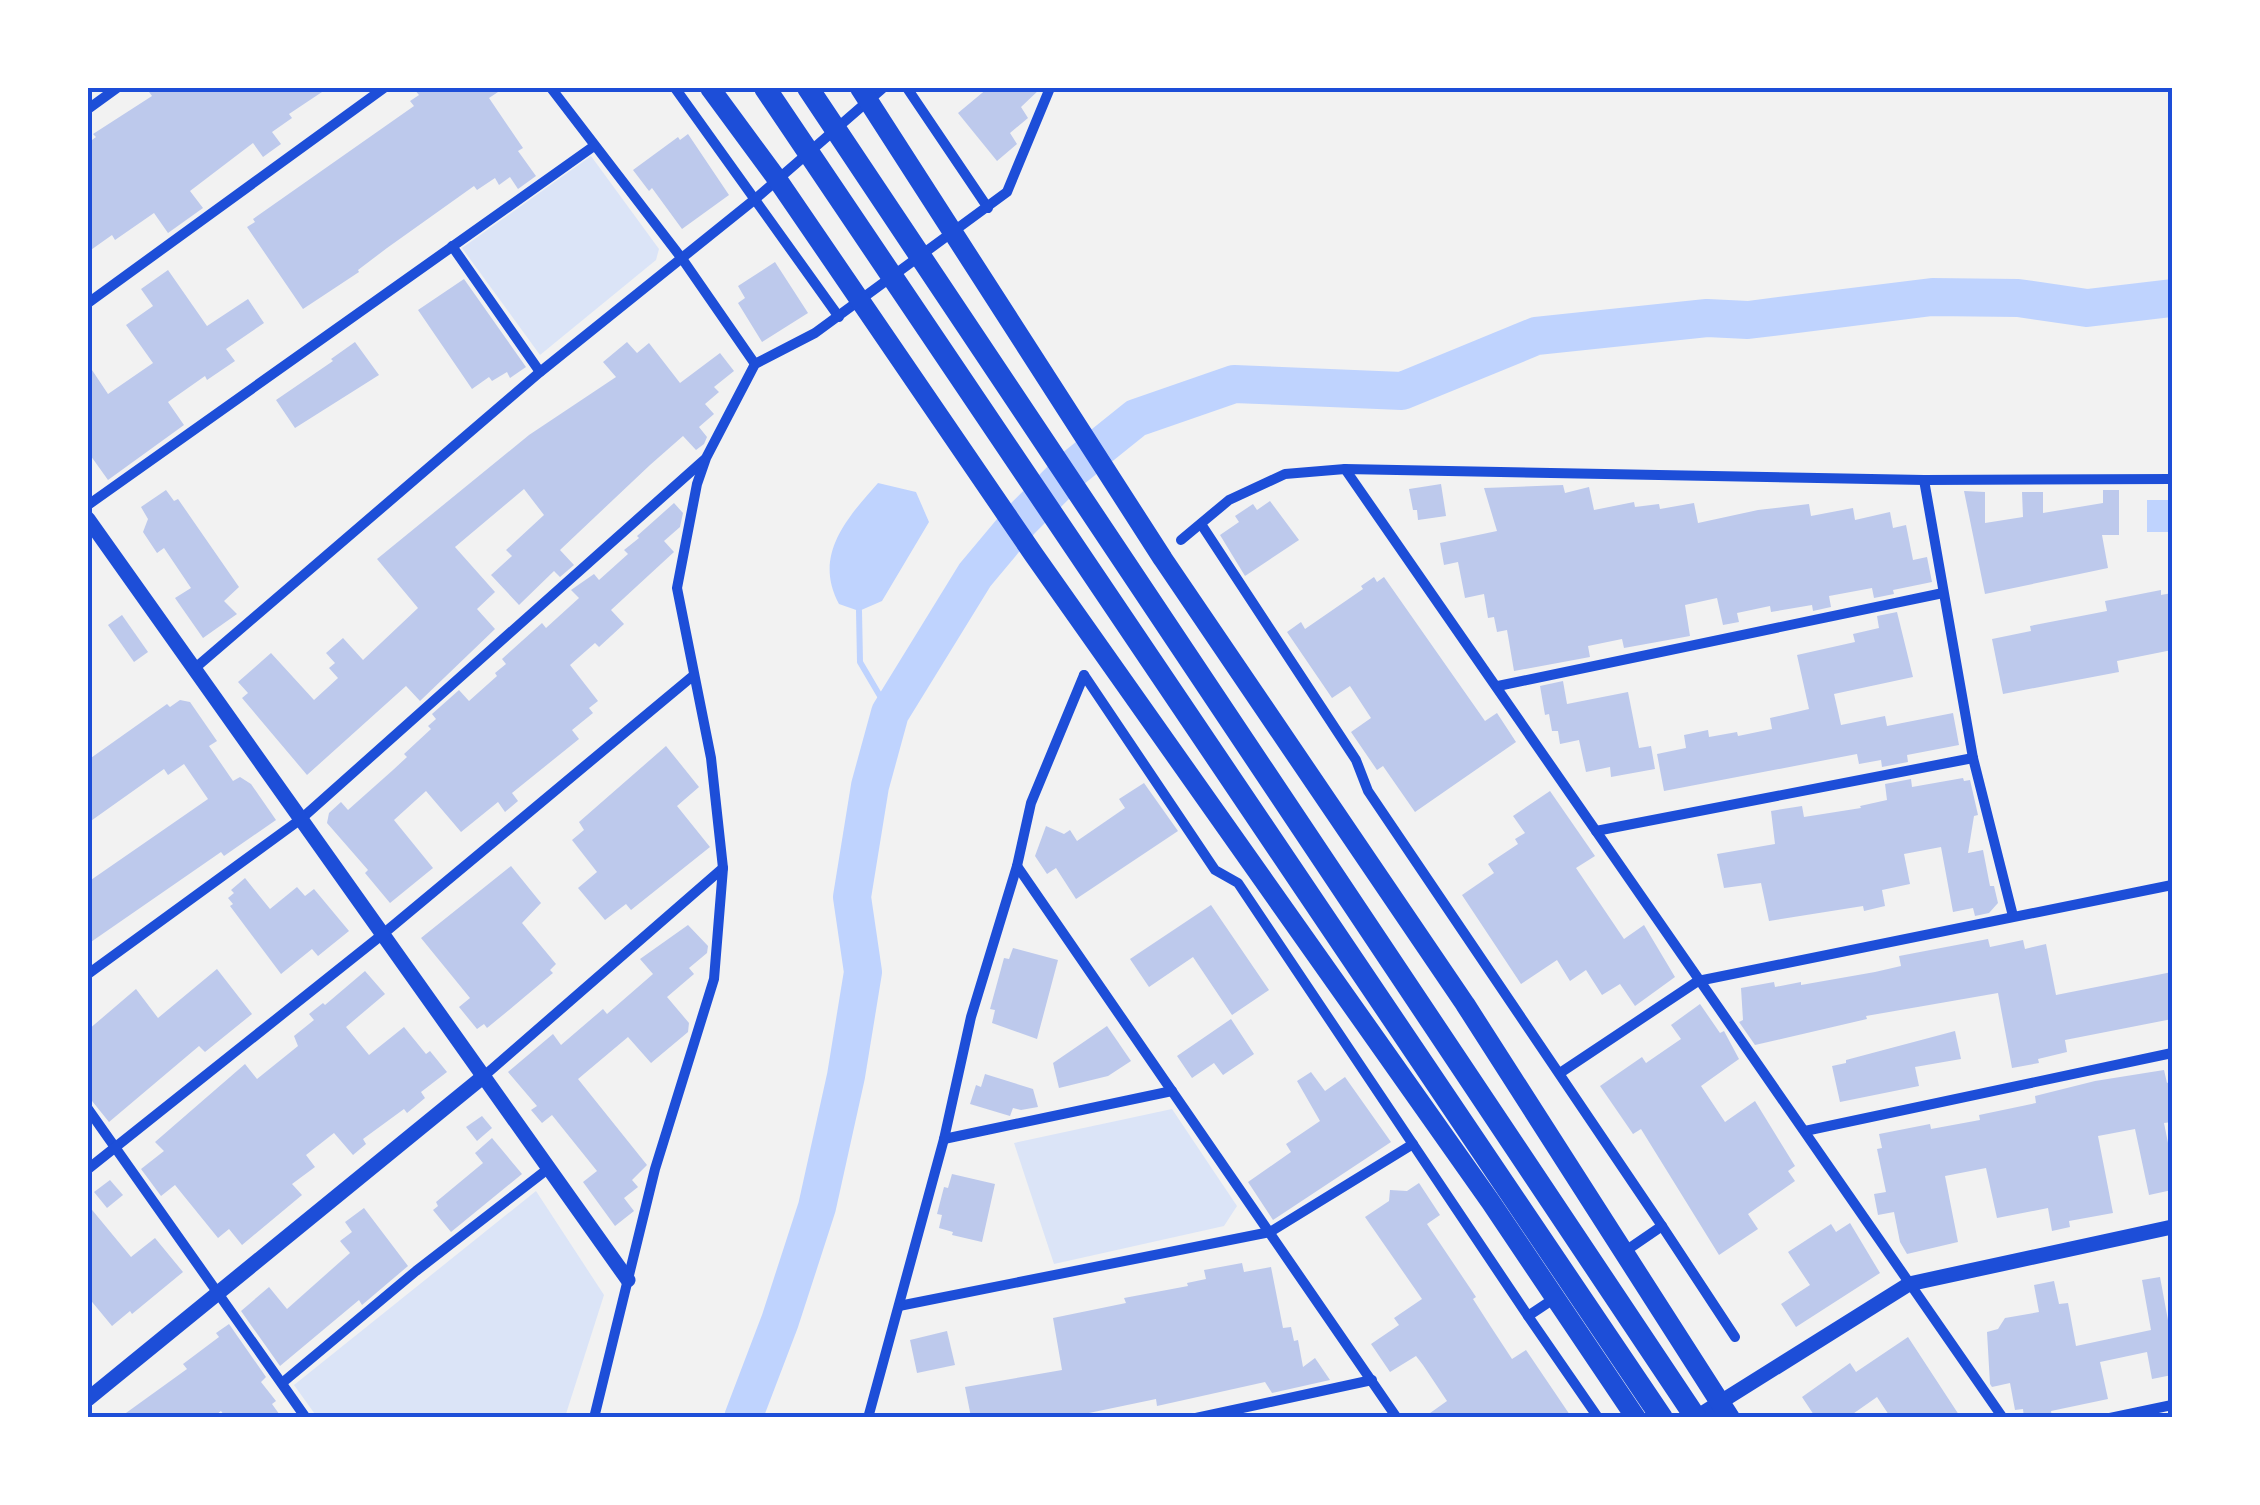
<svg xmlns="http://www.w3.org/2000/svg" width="2260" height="1505" viewBox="0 0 2260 1505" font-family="'Work Sans',sans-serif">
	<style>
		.green { fill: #dbe4f7 }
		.water { fill: #bfd3fe }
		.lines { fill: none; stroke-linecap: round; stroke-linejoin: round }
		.stream { stroke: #bfd3fe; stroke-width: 6 }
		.river { stroke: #bfd3fe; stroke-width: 38 }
		.building { fill: #bdc9ec }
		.minor { stroke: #1d4ed8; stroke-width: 10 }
		.tertiary { stroke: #1d4ed8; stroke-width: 15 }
		.trunk { stroke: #1d4ed8; stroke-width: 20 }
		.motorway { stroke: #1d4ed8; stroke-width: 22 }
		.neatline { fill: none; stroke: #1d4ed8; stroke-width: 4 }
	</style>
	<rect width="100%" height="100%" fill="#f2f2f2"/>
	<g class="green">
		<polygon points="591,156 659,249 656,260 540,355 462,248"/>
		<polygon points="1172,1109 1237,1206 1224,1226 1054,1264 1014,1143"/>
		<polygon points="536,1191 604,1295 565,1417 317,1417 294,1385"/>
	</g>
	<g class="water">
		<path d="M878 483 916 492 929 522 882 601 859 611 839 604C813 556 846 519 878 483Z"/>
		<rect x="2147" y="500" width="25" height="32"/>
	</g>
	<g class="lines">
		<polyline class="stream" points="859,611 860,662 890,713"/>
		<polyline class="river" points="743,1418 780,1321 817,1207 846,1076 863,972 852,897 870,786 890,713 975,575 1021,520 1070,471 1136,418 1234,384 1402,391 1536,336 1707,318 1748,320 1932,297 2018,298 2087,308 2172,298"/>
	</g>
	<g class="building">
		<polygon points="146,88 328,88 289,114 292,118 272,132 281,144 263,157 253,143 190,191 203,208 168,233 154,213 115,240 112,235 88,252 88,143 96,137 93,134 152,96"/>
		<polygon points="413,88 504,88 489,98 523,148 518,151 536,176 518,189 510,177 499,185 495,178 477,190 474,186 387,248 358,270 359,272 303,309 247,227 255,222 253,219 414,106 410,101 419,95"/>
		<polygon points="988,88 1041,88 1021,107 1028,118 1010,133 1017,144 997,161 958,113"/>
		<polygon points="688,134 729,195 682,229 652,188 649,191 633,170 678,137 680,140"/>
		<polygon points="775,262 808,313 762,342 738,303 745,298 738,286"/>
		<polygon points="168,270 207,326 248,299 264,323 226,349 235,361 207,380 205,376 168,402 184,425 108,480 88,452 88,364 108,394 153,363 126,325 153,306 141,289"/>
		<polygon points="464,279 526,367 510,378 507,372 492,381 489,377 472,389 418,310"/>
		<polygon points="355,342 379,375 295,428 276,400 333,361 331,359"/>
		<polygon points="627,342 637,353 649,343 680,383 720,353 734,371 714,387 719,392 705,404 714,414 699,427 707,437 704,444 696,450 683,436 650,465 560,550 574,565 560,577 554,571 519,605 491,575 512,556 506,550 544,515 524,489 455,547 495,592 477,609 495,629 420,701 406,686 307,775 242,698 248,693 238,682 271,653 314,700 338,678 329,668 335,663 326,653 343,638 363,660 418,608 377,559 529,435 616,377 603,362"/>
		<polygon points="1441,484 1446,516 1418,520 1417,510 1413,510 1409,489"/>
		<polygon points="1563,485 1565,493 1589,487 1594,510 1634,502 1635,507 1659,504 1660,509 1694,503 1698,523 1758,510 1809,504 1811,516 1853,508 1855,520 1890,512 1893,528 1906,525 1913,560 1927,557 1932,582 1893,590 1894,594 1874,598 1872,588 1829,596 1831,607 1813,611 1812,605 1771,612 1770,606 1737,613 1739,622 1723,625 1717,598 1685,605 1690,636 1624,648 1622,639 1588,646 1590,657 1514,671 1507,630 1497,632 1494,617 1488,618 1484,594 1465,598 1458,562 1444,565 1440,543 1497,531 1484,488"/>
		<polygon points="166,490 174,501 178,499 239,587 224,601 237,614 203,638 175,598 191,588 164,548 157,553 143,532 148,519 141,507"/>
		<polygon points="2103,490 2119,490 2119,535 2102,535 2108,568 1985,594 1964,491 1985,492 1985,523 2023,517 2022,492 2043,492 2043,513 2103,503"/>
		<polygon points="1270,501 1299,540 1245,576 1220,535 1239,522 1235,516 1253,504 1257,510"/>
		<polygon points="674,503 683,513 680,527 664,541 674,552 611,610 624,624 599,647 595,643 570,665 598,701 589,708 593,713 572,730 579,739 512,793 518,801 505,812 498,802 461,832 426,791 394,820 433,868 390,903 365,873 368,870 327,823 329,813 341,802 348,810 393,770 407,757 404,754 431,729 428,726 436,719 432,714 459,690 469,701 497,676 495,673 506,664 502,659 542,623 546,628 579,598 571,590 594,574 599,580 628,554 624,550 639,538 637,536"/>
		<polygon points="1374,577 1377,582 1384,577 1485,721 1497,713 1516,742 1415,812 1383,766 1377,770 1351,732 1371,718 1350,686 1332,698 1287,632 1301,622 1305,629 1363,589 1361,586"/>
		<polygon points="2161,590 2161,595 2172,593 2172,650 2117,661 2119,672 2003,694 1992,639 2031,631 2030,626 2107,611 2105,601"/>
		<polygon points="1897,612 1913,677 1834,694 1841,725 1885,716 1887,726 1953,713 1959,745 1907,755 1908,762 1882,767 1881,760 1859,764 1857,754 1664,791 1657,754 1686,748 1684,735 1708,730 1709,737 1737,732 1738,736 1772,729 1770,718 1809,709 1797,655 1855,642 1853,634 1879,628 1877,616"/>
		<polygon points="122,615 148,652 134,662 108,625"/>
		<polygon points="1563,681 1567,704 1628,692 1639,748 1651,746 1655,769 1611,777 1610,767 1586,772 1579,740 1560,744 1558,731 1552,731 1549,714 1545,715 1540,686"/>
		<polygon points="180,700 190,702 217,741 209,746 233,781 240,777 251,784 276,820 224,856 221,852 88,944 88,882 208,799 184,764 168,775 164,769 88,823 88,760 167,704 170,707"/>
		<polygon points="666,746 699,787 677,806 710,847 631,910 626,904 605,920 578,888 597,872 572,840 584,830 579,822"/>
		<polygon points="1963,778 1964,781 1970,780 1978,815 1974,816 1968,853 1983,850 1990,886 1994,886 1998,903 1989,913 1975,916 1973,908 1953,912 1941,847 1904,854 1910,884 1882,890 1885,906 1864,911 1863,906 1769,921 1761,883 1724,888 1717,854 1775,844 1771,811 1802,806 1804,817 1861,808 1860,806 1887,800 1885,784 1911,779 1912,787"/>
		<polygon points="1144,783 1178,831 1076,899 1056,868 1047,874 1035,856 1046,826 1064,834 1070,830 1077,841 1125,808 1119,799"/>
		<polygon points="1550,791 1595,856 1576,868 1624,939 1644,925 1675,977 1635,1006 1620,984 1602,995 1586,970 1570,981 1557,960 1521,984 1462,895 1494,873 1488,864 1518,844 1515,839 1525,833 1513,816"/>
		<polygon points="511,866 541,903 522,923 556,964 550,970 553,973 509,1010 487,1028 484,1024 477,1029 459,1007 470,998 421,938"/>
		<polygon points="245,878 270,909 297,887 305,896 314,889 349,931 318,956 312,949 281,974 230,906 233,904 228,898 234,893 231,890"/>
		<polygon points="1211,905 1269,990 1232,1015 1193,957 1149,987 1130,959"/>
		<polygon points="688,925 708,946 707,953 689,968 694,974 667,997 689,1023 688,1032 651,1063 628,1037 578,1079 647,1165 632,1180 638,1187 624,1198 634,1211 615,1226 583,1182 597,1171 552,1115 542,1123 531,1110 537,1106 508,1072 553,1034 561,1045 603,1009 607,1014 653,974 640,959"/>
		<polygon points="1988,939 1990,947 2023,940 2025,949 2046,944 2056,995 2172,972 2172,1019 2065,1040 2067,1052 2038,1059 2039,1063 2012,1068 1998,993 1866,1016 1867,1019 1755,1045 1739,1022 1743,1020 1741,988 1774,982 1775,987 1801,982 1801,985 1875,972 1901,966 1899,956"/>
		<polygon points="1013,948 1058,960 1037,1039 992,1023 995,1010 990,1009 1004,958 1009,959"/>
		<polygon points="217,969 252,1014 205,1052 199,1046 109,1122 88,1096 88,1030 136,989 158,1018"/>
		<polygon points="365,971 385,994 346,1027 369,1055 404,1027 426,1054 430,1051 447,1072 421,1092 425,1098 407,1113 404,1109 363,1139 366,1144 353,1155 334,1133 306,1155 315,1167 292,1184 302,1195 242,1245 229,1229 218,1238 175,1185 161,1196 141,1169 164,1151 155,1142 245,1064 257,1079 298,1046 294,1036 314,1020 309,1014 323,1003 325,1005"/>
		<polygon points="1700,1004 1720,1033 1724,1031 1739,1059 1701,1086 1725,1122 1755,1101 1795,1166 1788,1171 1795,1181 1748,1214 1758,1229 1719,1255 1641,1129 1633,1134 1600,1086 1642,1057 1646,1063 1681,1039 1671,1025"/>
		<polygon points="1231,1019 1254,1054 1223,1075 1214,1063 1192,1078 1177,1056"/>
		<polygon points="1107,1026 1131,1061 1108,1076 1059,1088 1053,1063"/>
		<polygon points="1955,1031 1961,1059 1915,1067 1919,1086 1840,1102 1832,1066 1846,1063 1846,1060"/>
		<polygon points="2164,1070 2167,1083 2172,1081 2172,1122 2164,1123 2172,1163 2172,1190 2149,1195 2135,1129 2098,1136 2113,1213 2069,1221 2070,1227 2052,1231 2048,1208 1997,1218 1986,1168 1945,1176 1958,1242 1907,1254 1900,1242 1894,1212 1878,1215 1874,1194 1886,1192 1877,1149 1882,1148 1879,1134 1930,1124 1931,1129 1980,1120 1979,1115 2036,1103 2035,1096 2095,1081"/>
		<polygon points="1311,1072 1325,1091 1345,1077 1391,1142 1273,1220 1248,1182 1291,1152 1286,1144 1320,1121 1297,1081"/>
		<polygon points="985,1074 1033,1089 1038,1107 1021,1110 1013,1108 1010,1116 970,1104 976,1085 981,1087"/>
		<polygon points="482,1116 492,1128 477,1141 466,1127"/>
		<polygon points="492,1138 522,1174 451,1232 433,1210 438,1206 436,1202 483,1163 475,1153"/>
		<polygon points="952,1174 995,1184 982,1242 952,1235 953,1232 939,1228 942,1215 937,1214 944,1187 948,1188"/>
		<polygon points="110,1180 123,1195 107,1208 94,1192"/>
		<polygon points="1419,1183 1440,1215 1427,1224 1476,1297 1473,1299 1491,1327 1512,1359 1526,1350 1572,1418 1423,1418 1447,1401 1423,1365 1416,1356 1390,1372 1371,1344 1399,1325 1394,1318 1422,1299 1365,1217 1389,1201 1390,1190 1407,1191"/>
		<polygon points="88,1205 131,1257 155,1238 183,1272 132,1314 130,1311 112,1326 88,1297"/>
		<polygon points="364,1208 408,1266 362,1305 359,1300 280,1366 241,1311 269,1287 287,1309 350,1253 340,1241 352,1232 345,1222"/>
		<polygon points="1850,1223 1880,1273 1796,1327 1781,1304 1810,1285 1788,1252 1831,1224 1836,1232"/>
		<polygon points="1242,1263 1244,1272 1271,1267 1283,1328 1291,1327 1294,1341 1298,1340 1303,1367 1315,1358 1330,1380 1272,1393 1265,1382 1157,1406 1156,1399 1065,1418 971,1417 965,1387 1062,1370 1053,1318 1126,1303 1124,1298 1188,1286 1187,1283 1206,1279 1204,1270"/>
		<polygon points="2160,1277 2170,1331 2172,1331 2172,1375 2152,1379 2147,1352 2100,1362 2108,1399 2051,1411 2052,1418 2024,1418 2023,1409 2015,1410 2010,1383 1992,1387 1990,1384 1987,1332 1998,1329 2005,1318 2039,1312 2034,1285 2054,1281 2059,1304 2068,1303 2076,1346 2151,1330 2142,1280"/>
		<polygon points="229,1324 266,1377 261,1382 276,1401 272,1404 282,1418 226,1418 221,1411 212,1418 119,1418 187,1369 183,1364 219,1337 216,1333"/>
		<polygon points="947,1331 955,1365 917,1373 910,1340"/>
		<polygon points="1908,1337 1961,1418 1891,1418 1877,1397 1847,1418 1816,1418 1802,1397 1850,1363 1856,1372"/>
	</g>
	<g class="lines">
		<g class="minor">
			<polyline points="551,88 683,260 755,364"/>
			<polyline points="675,88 839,317"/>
			<polyline points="907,88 988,208"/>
			<polyline points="88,109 117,88"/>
			<polyline points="452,246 540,372"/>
			<polyline points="88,303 384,88"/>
			<polyline points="1345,469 2003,1418"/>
			<polyline points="1924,480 1973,758 2013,916"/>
			<polyline points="88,505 594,146"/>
			<polyline points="1201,524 1356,760 1368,791 1662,1226 1624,1252"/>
			<polyline points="1181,540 1229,500 1285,474 1345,469 1924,480 2172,479"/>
			<polyline points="194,669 540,372 754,200 883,88"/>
			<polyline points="1084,675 1215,870 1238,883 1528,1316 1555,1298"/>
			<polyline points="1498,686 1943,593"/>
			<polyline points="1596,831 1973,758"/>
			<polyline points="1017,866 1397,1418"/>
			<polyline points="88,974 301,819 704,460"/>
			<polyline points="1560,1073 1698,981 2172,885"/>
			<polyline points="484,1076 723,868"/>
			<polyline points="88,1109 306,1418"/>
			<polyline points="1805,1131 2172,1053"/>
			<polyline points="944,1139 1172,1091"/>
			<polyline points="88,1169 383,934 694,675"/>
			<polyline points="1662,1226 1735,1337"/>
			<polyline points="899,1306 1270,1232 1413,1144"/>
			<polyline points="1528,1316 1597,1416"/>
			<polyline points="282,1383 416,1271 549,1168"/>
			<polyline points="594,1418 655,1169 714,979 723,868 711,758 677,588 697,484 706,458 755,364 815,333 1007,192 1050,88"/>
			<polyline points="868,1418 944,1139 971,1017 1017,866 1031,803 1084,675"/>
			<polyline points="1196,1418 1372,1380"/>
			<polyline points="2110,1418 2172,1405"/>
		</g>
		<g class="tertiary">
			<polyline points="88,519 628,1280"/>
			<polyline points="88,1399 484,1076"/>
			<polyline points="1695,1418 1909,1284 2172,1227"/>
		</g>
		<g class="trunk">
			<polyline points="710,88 777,179 1034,555 1490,1201 1636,1418"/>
			<polyline points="860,88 1163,559 1465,1004 1730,1418"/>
		</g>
		<g class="motorway">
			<polyline points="765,88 1662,1418"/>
			<polyline points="808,88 1696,1418"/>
		</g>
	</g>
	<rect width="2260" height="1505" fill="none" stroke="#ffffff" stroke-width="180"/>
	<rect x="90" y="90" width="2080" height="1325" class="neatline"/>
</svg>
